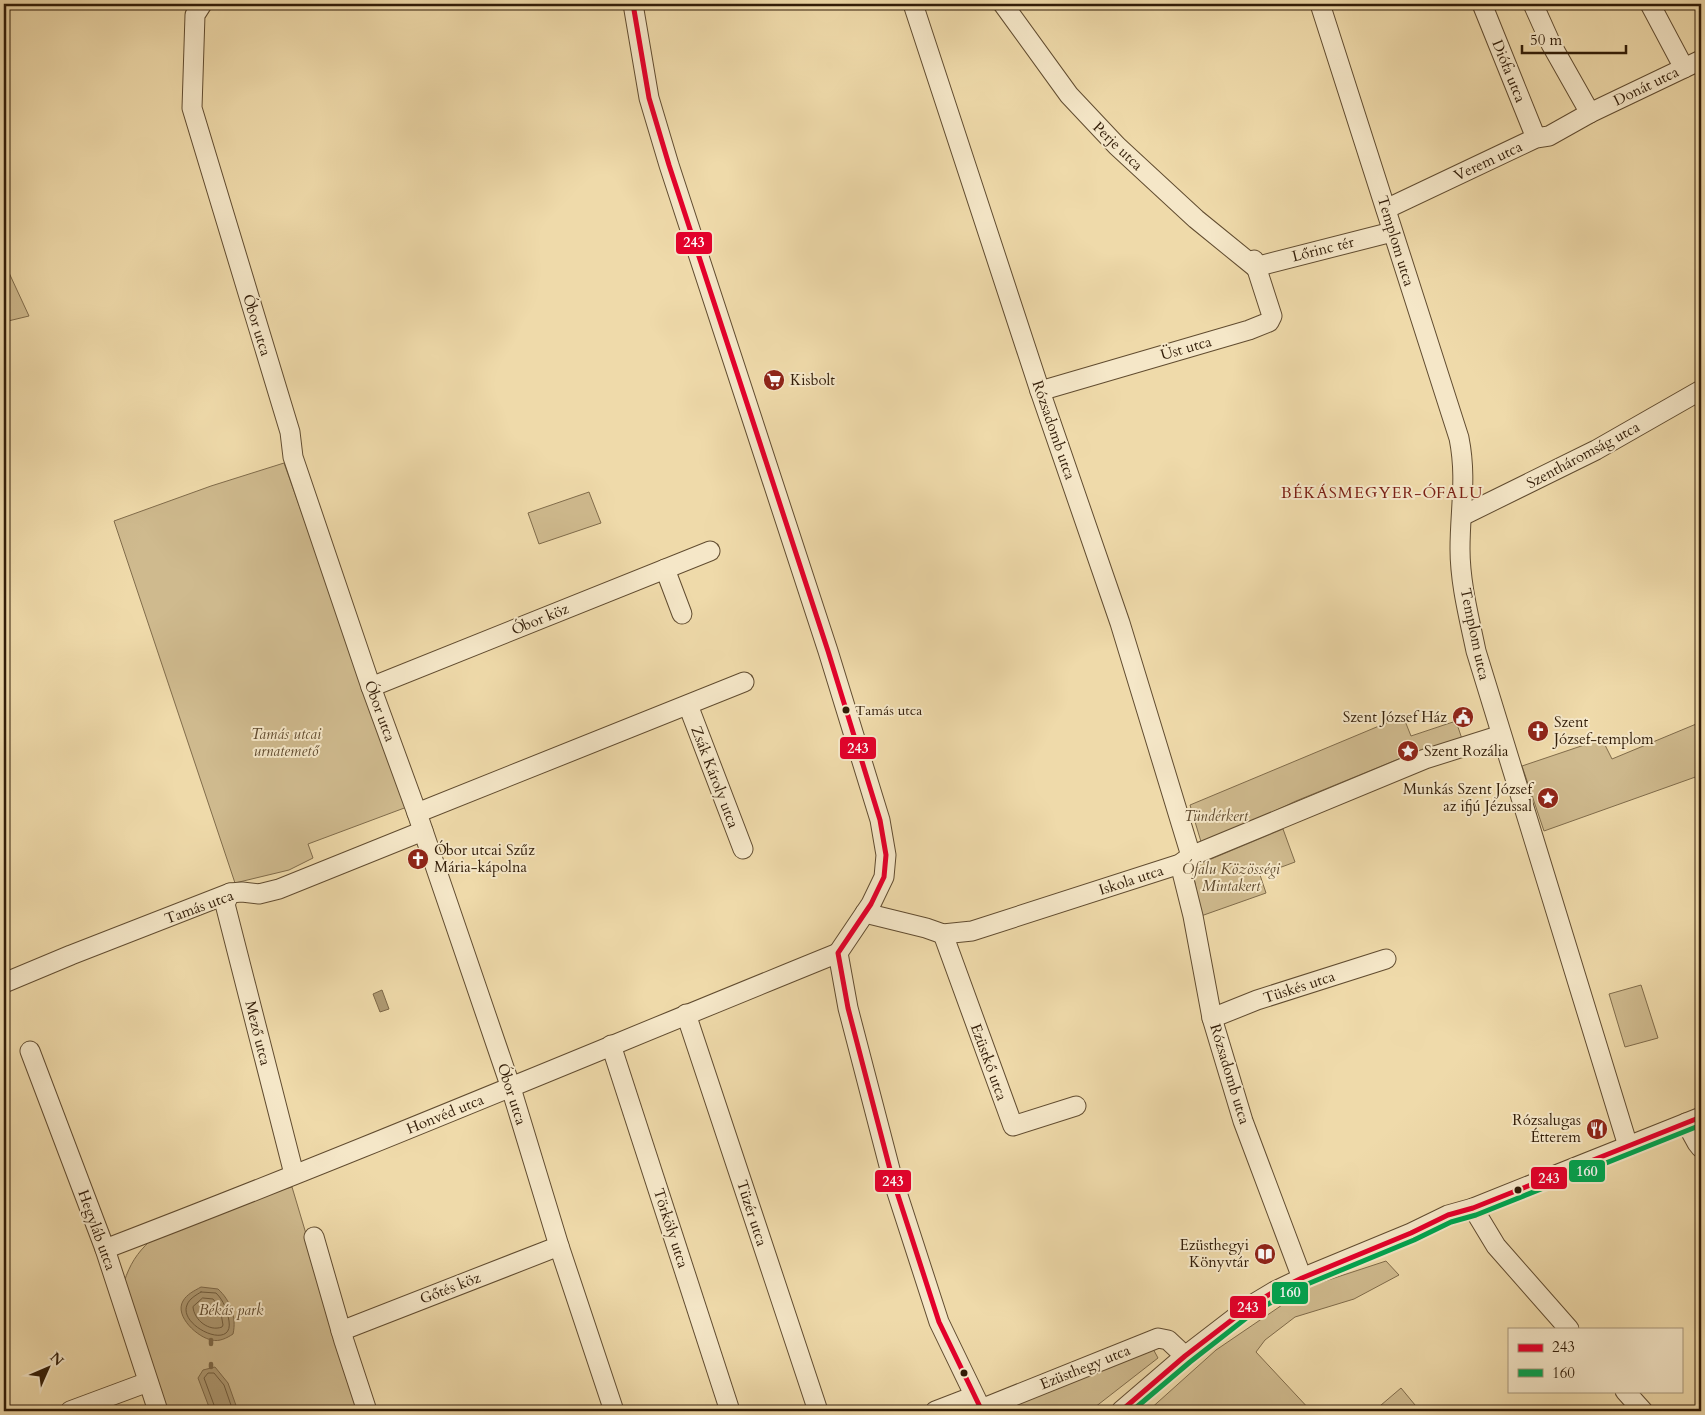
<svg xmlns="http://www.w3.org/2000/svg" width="1705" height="1415" viewBox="0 0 1705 1415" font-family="Cardo,serif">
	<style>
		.green { fill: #cfba8e; stroke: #806c4b }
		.water { fill: #af9a73; stroke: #7d6848 }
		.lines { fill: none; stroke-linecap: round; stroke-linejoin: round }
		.shore { stroke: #705c3e; stroke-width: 1 }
		.stream { stroke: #7d6848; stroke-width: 4.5 }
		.minor-casing { stroke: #614c30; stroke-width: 21 }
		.minor { stroke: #f5e7c8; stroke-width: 19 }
		.bus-1-casing { stroke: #f5e7c8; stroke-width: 9 }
		.bus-2-casing { stroke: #f5e7c8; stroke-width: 9 }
		.bus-1 { stroke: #e4002b; stroke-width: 5 }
		.bus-2 { stroke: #00a651; stroke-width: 5 }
		.bus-dot { fill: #321d08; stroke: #f5e7c8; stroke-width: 2 }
		.labels { text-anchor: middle; stroke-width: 4; stroke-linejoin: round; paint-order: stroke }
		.bus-label { font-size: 14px; fill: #321d08; stroke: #f5e7c8; text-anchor: start }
		.street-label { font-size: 15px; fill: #321d08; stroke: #f5e7c8 }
		.poi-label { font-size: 15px; fill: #321d08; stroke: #f5e7c8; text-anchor: start }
		.park-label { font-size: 15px; font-style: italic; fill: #614c30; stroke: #f5e7c8 }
		.neighbourhood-label { font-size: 16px; letter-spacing: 1px; fill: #7a1f14; stroke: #f5e7c8 }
		.line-badge { stroke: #f5e7c8; stroke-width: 2 }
		.badge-label { font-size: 14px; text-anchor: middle; font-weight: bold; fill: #fff }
	</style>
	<rect width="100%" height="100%" fill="#efdaaa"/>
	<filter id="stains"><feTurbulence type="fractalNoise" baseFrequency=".004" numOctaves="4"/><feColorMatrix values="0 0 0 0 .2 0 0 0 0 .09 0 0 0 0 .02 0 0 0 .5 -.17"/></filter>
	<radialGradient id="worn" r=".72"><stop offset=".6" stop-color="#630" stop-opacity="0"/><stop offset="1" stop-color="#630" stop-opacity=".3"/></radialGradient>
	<g class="green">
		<polygon points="4,262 29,316 4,322"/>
		<polygon points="284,463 407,807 308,844 313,858 289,870 235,883 114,521 211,486"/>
		<polygon points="589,492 601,523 539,544 528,513"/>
		<polygon points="1403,716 1411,736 1456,721 1462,739 1406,756 1296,801 1202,845 1190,805"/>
		<polygon points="1701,722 1701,775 1544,831 1522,766 1602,739 1612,759"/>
		<polygon points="1283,829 1295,862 1260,875 1266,893 1201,916 1192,867"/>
		<polygon points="1641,985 1658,1038 1625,1047 1609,994"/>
		<path d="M292 1187 359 1411H167L124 1282C130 1264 137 1253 150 1241L272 1192Z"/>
		<polygon points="1386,1261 1399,1275 1354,1299 1295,1317 1265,1340 1256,1352 1311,1411 1148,1411 1216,1350 1310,1286"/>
		<polygon points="1152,1347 1158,1358 1090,1411 1005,1411 1015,1401"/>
		<polygon points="1401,1388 1420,1411 1374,1411"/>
	</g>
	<g class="water">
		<polygon points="382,990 389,1009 380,1012 373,994"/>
		<path d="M201 1287 218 1289C230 1300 237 1317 233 1334 227 1338 219 1342 212 1340 198 1338 174 1316 183 1301 187 1294 194 1291 201 1287Z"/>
		<polygon points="215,1367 228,1383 238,1411 209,1411 209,1407 198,1378 203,1370"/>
	</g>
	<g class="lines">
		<g class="shore">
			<path d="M201 1292 216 1293C224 1301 227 1310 229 1321 234 1352 178 1326 187 1305 189 1299 196 1295 201 1292Z"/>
			<path d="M203 1298 213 1299 220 1308 223 1325 222 1327C209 1332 194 1320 193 1307Z"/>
			<polyline points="214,1411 214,1405 204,1378 208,1373 214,1373 224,1385 233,1411"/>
		</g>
		<g class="stream">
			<polyline points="211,1344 211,1340"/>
			<polyline points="211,1364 211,1367"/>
		</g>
		<g class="minor-casing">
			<g id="minor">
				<polyline points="202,4 195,15 192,108 290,432 293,457 371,687 417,813 511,1088 559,1246 614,1411"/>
				<polyline points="633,4 649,98 669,165 828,651 880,820 886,855 884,877 871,904 838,953 848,1008 892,1177 939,1322 982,1411"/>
				<polyline points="913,4 1040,391 1120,623 1191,856"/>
				<polyline points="1003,4 1069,95 1117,146 1196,219 1255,267 1392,232"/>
				<path d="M1320 4 1459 438C1467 478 1460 509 1460 549 1460 583 1469 617 1476 651L1628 1146"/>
				<polyline points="1482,4 1536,138"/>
				<polyline points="1533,4 1551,44 1590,113"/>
				<polyline points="1650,4 1684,68"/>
				<polyline points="1386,209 1536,138 1549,136 1590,113 1701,60"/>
				<polyline points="1040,391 1249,330 1269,322 1272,316 1254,260"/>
				<polyline points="1462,516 1596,450 1701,390"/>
				<polyline points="665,569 682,614"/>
				<polyline points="371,687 710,551"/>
				<polyline points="688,705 743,849"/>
				<polyline points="417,813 744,682"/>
				<polyline points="1180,864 1193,916 1212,1018 1243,1121 1302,1278"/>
				<polyline points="230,893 225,904 294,1174"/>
				<polyline points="865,913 926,928 943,934 972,931 1180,864 1191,856 1425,759 1501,735"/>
				<polyline points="943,934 1013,1126 1076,1106"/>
				<polyline points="4,983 71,955 230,893 242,892 259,894 279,889 423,831"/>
				<polyline points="686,1014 818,1411"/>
				<polyline points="1212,1018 1257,1000 1386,959"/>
				<polyline points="611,1045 730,1411"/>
				<polyline points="30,1051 105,1249 158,1411"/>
				<polyline points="1686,1123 1697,1143 1701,1148"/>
				<polyline points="1473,1208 1496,1246 1569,1329"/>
				<polyline points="314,1237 344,1341 367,1411"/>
				<path d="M105 1249C351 1155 594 1052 838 953"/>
				<polyline points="341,1331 559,1246"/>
				<polyline points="1625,1391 1643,1411"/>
				<polyline points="981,1409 1158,1338 1168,1340 1185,1356"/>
				<polyline points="70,1411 148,1382"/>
				<polyline points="935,1411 974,1396"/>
				<polyline points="1121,1411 1185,1356 1250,1306 1275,1291 1302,1278 1411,1233 1448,1215 1473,1208 1701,1117"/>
			</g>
		</g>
		<use href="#minor" class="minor"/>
		<g class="bus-1-casing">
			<g id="bus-1">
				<polyline points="633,4 649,98 669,165 828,651 880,820 886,855 884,877 871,904 838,953 848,1008 892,1177 939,1322 982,1411"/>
				<polyline points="1121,1411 1185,1356 1250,1306 1275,1291 1302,1278 1411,1233 1448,1215 1473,1208 1701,1117"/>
			</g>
		</g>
		<g class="bus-2-casing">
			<polyline id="bus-2" points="1132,1411 1190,1362 1254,1312 1279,1298 1305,1285 1414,1240 1451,1222 1476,1215 1701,1125"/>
		</g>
		<use href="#bus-1" class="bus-1"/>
		<use href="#bus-2" class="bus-2"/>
	</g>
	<defs>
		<g id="supermarket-disc" transform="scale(1.125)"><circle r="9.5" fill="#8f2418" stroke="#f5e7c8"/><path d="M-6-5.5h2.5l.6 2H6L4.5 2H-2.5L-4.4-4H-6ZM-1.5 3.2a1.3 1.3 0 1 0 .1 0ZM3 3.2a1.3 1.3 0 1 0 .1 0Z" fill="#fff"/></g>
		<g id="civic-disc" transform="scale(1.125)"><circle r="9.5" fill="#8f2418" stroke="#f5e7c8"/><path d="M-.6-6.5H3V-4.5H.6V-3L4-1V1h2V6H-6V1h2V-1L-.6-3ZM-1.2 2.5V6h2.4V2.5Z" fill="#fff"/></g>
		<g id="church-disc" transform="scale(1.125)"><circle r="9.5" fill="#8f2418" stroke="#f5e7c8"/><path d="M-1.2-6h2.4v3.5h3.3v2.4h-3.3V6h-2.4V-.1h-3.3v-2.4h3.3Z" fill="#fff"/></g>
		<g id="sight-disc" transform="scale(1.125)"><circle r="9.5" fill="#8f2418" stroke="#f5e7c8"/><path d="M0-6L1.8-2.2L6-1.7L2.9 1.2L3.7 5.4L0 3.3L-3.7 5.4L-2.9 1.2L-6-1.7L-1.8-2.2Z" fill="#fff"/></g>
		<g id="restaurant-disc" transform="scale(1.125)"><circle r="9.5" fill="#8f2418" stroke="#f5e7c8"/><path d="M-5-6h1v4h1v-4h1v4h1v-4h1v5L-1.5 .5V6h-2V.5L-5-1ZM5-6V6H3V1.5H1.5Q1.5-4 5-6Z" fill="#fff"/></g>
		<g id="library-disc" transform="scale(1.125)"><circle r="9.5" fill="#8f2418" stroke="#f5e7c8"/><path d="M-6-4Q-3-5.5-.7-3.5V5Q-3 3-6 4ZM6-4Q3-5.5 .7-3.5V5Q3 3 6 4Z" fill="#fff"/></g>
	</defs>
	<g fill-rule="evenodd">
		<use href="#supermarket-disc" x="774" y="380"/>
		<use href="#civic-disc" x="1463" y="717"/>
		<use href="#church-disc" x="1538" y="731"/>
		<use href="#sight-disc" x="1408" y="751"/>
		<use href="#sight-disc" x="1548" y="798"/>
		<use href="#church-disc" x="418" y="859"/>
		<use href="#restaurant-disc" x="1597" y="1129"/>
		<use href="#library-disc" x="1265" y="1254"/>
	</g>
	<g class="bus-dot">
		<circle cx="846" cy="710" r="4.5"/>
		<circle cx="1518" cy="1190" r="4.5"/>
		<circle cx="964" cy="1373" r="4.5"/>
	</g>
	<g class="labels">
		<g class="bus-label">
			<text x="855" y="715">Tamás utca</text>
		</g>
		<g class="street-label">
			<text transform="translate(1509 71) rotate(68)" y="5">Diófa utca</text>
			<text transform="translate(1646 86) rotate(-26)" y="5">Donát utca</text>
			<text transform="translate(1118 146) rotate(44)" y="5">Perje utca</text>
			<text transform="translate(1488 161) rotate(-25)" y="5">Verem utca</text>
			<text transform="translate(1396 241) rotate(73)" y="5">Templom utca</text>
			<text transform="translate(1323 249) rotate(-14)" y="5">Lőrinc tér</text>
			<text transform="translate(257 325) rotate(73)" y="5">Óbor utca</text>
			<text transform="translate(1186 348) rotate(-16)" y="5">Üst utca</text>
			<text transform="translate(1054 430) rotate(71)" y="5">Rózsadomb utca</text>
			<text transform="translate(1583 455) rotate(-28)" y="5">Szentháromság utca</text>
			<text transform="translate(540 619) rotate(-22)" y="5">Óbor köz</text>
			<text transform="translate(1475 634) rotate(78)" y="5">Templom utca</text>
			<text transform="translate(380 711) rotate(70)" y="5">Óbor utca</text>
			<text transform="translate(715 777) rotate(69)" y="5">Zsák Károly utca</text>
			<text transform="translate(1131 880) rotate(-18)" y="5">Iskola utca</text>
			<text transform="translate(199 907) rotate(-20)" y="5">Tamás utca</text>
			<text transform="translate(1299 987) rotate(-18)" y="5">Tüskés utca</text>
			<text transform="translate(258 1033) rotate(76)" y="5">Mező utca</text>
			<text transform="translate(989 1062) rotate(70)" y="5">Ezüstkő utca</text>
			<text transform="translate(1230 1074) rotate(73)" y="5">Rózsadomb utca</text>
			<text transform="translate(512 1094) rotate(72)" y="5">Óbor utca</text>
			<text transform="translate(445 1114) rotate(-22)" y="5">Honvéd utca</text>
			<text transform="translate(752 1213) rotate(72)" y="5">Tüzér utca</text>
			<text transform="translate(671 1228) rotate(72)" y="5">Törköly utca</text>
			<text transform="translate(97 1230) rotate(70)" y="5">Hegyláb utca</text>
			<text transform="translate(450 1288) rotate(-21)" y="5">Gőtés köz</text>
			<text transform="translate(1085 1367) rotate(-22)" y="5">Ezüsthegy utca</text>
		</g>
		<g class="poi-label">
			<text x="790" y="385">Kisbolt</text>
			<text x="1447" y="722" text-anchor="end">Szent József Ház</text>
			<text x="1554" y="727">Szent<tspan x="1554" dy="17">József-templom</tspan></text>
			<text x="1424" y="756">Szent Rozália</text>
			<text x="1532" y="794" text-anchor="end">Munkás Szent József<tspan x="1532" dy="17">az ifjú Jézussal</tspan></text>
			<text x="434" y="855">Óbor utcai Szűz<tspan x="434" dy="17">Mária-kápolna</tspan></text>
			<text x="1581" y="1125" text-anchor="end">Rózsalugas<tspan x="1581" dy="17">Étterem</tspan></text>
			<text x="1249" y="1250" text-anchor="end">Ezüsthegyi<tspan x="1249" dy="17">Könyvtár</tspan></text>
		</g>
		<g class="park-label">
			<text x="286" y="739">Tamás utcai<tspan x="286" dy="17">urnatemető</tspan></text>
			<text x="1216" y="821">Tündérkert</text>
			<text x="1231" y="874">Ófalu Közösségi<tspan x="1231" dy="17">Mintakert</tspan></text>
			<text x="231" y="1315">Békás park</text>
		</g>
		<g class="neighbourhood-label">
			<text x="1382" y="498">BÉKÁSMEGYER-ÓFALU</text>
		</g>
	</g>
	<g class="line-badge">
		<rect x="675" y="231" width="38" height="24" rx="5" fill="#e4002b"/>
		<rect x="839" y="736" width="38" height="24" rx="5" fill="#e4002b"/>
		<rect x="1568" y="1159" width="38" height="24" rx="5" fill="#00a651"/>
		<rect x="1530" y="1166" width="38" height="24" rx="5" fill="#e4002b"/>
		<rect x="874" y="1169" width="38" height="24" rx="5" fill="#e4002b"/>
		<rect x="1271" y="1281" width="38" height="24" rx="5" fill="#00a651"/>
		<rect x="1229" y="1295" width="38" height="24" rx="5" fill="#e4002b"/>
	</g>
	<g class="badge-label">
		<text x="694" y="247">243</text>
		<text x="858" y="753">243</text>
		<text x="1587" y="1176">160</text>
		<text x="1549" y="1183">243</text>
		<text x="893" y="1186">243</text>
		<text x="1290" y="1297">160</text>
		<text x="1248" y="1312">243</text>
	</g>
	<rect width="1705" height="1415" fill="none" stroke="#efdaaa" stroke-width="20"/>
	<rect x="5" y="5" width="1695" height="1405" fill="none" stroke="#321d08" stroke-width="2.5"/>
	<rect x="10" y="10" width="1685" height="1395" fill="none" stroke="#321d08"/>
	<rect x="1508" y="1328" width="175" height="65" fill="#f5e7c8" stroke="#a7967b"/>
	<rect x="1518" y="1344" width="25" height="8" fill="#e4002b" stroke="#a7967b"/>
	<text x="1552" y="1352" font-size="15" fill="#321d08">243</text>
	<rect x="1518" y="1369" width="25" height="8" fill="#00a651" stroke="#a7967b"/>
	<text x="1552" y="1378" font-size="15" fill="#321d08">160</text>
	<g transform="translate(48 1368) rotate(45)" stroke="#f5e7c8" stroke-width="4" paint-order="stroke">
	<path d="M0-4L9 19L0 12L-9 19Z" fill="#321d08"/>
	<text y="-8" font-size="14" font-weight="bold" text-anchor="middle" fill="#321d08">N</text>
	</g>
	<path d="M1522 45v8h104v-8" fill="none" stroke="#321d08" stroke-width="2.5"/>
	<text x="1530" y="45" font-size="15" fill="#321d08" stroke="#f5e7c8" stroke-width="4" paint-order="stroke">50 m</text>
	<rect width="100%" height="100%" filter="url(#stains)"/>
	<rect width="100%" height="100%" fill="url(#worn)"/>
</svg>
